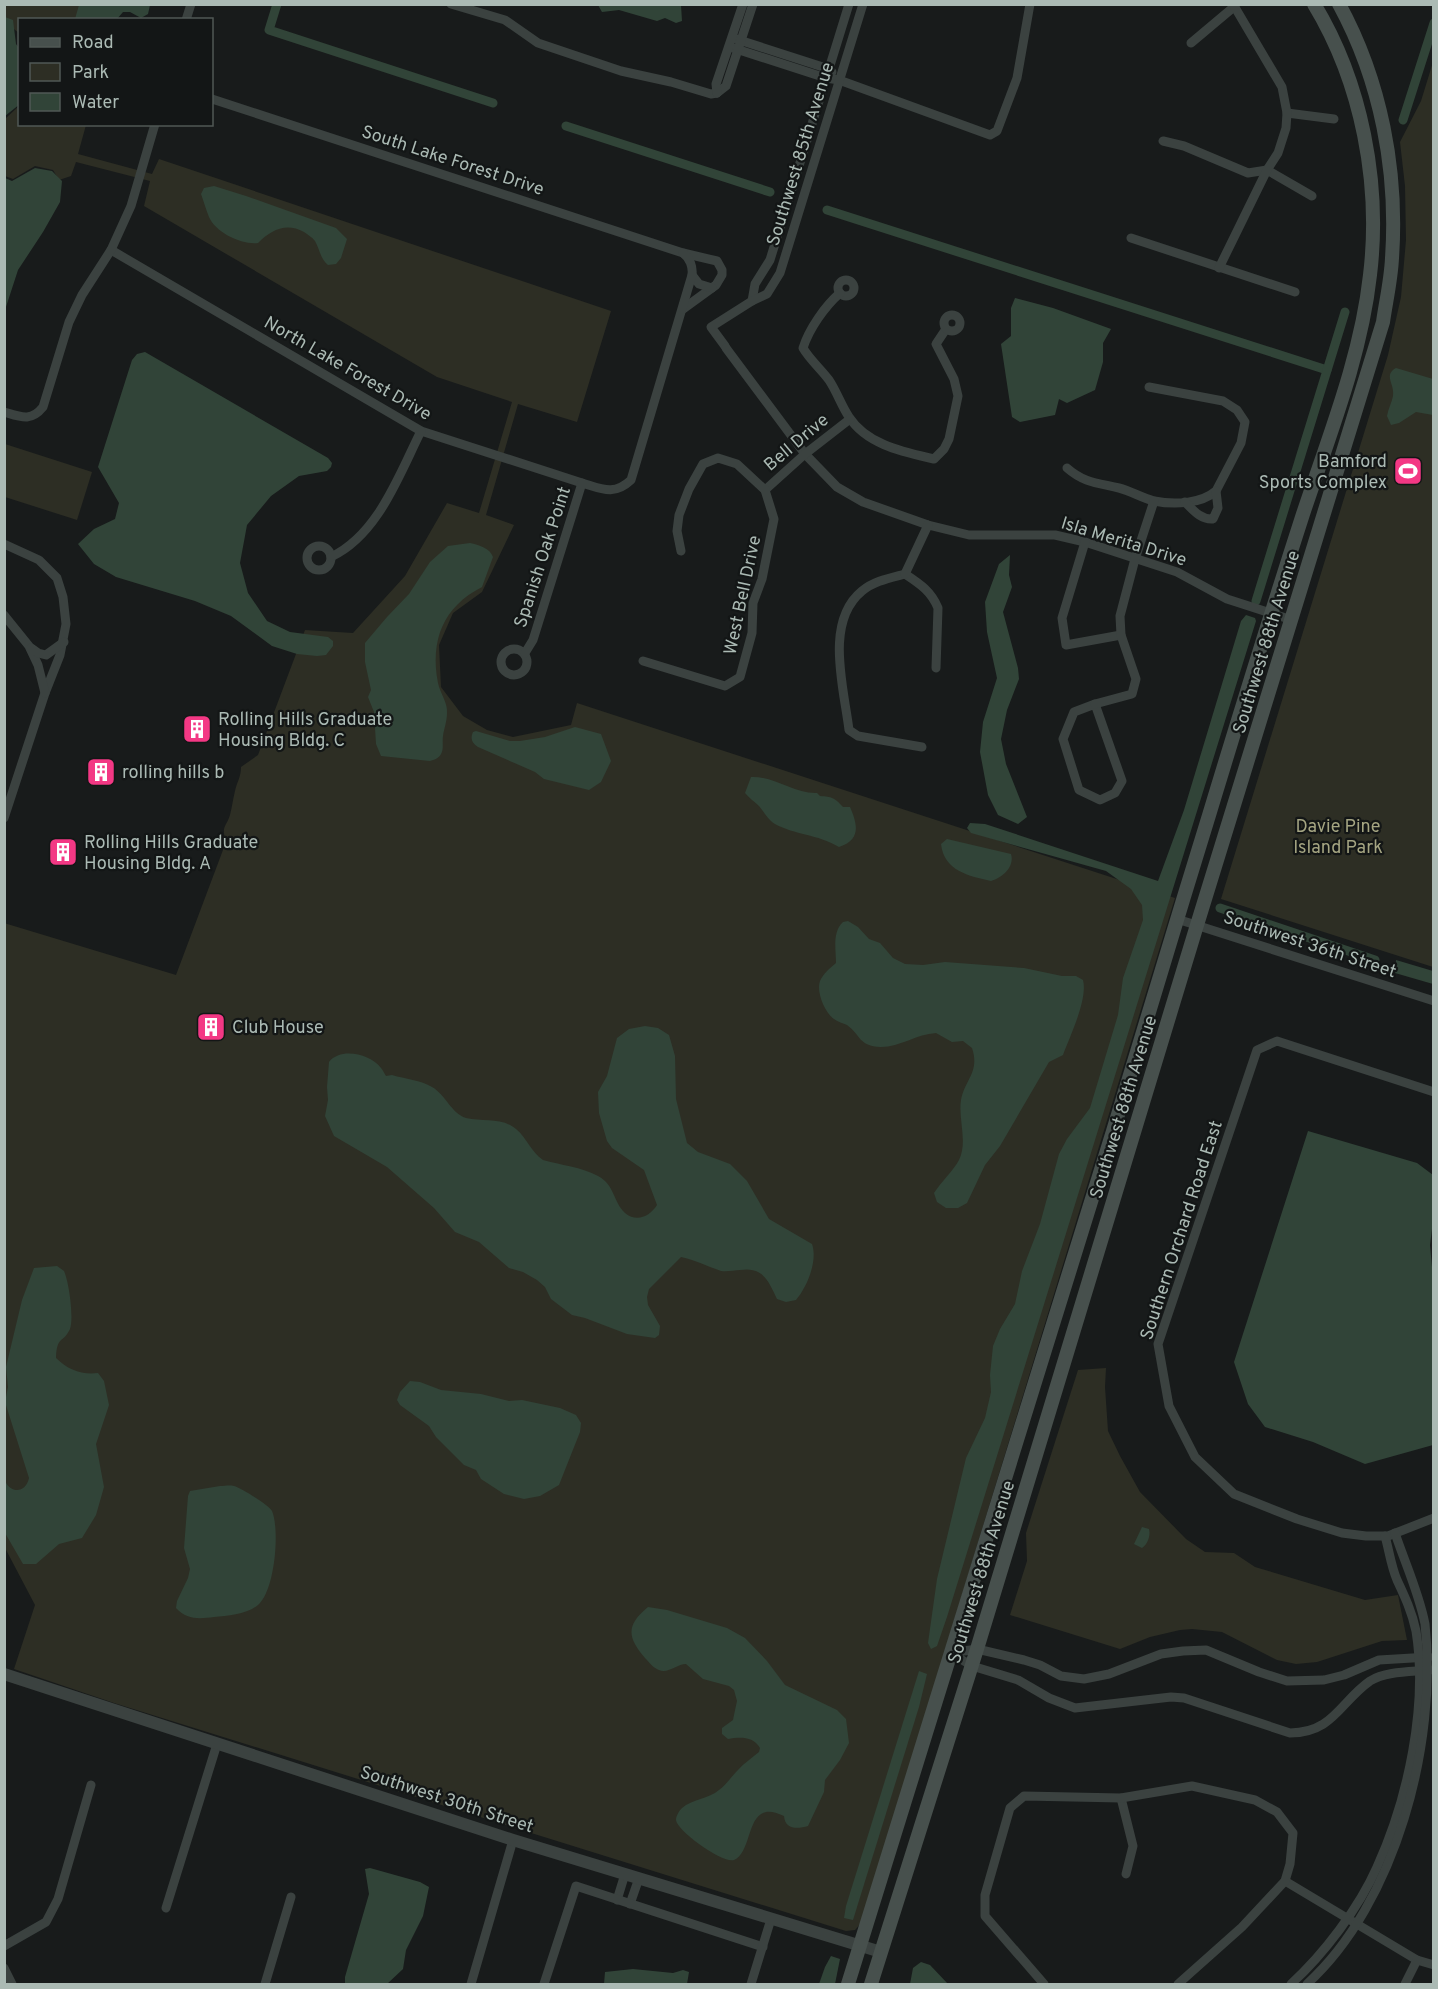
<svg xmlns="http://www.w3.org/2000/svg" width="1438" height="1989" viewBox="0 0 1438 1989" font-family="Overpass,sans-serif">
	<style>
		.green { fill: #2d2e24 }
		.water { fill: #314438 }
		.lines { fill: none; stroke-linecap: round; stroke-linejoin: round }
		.canal { stroke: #314438; stroke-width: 9 }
		.minor { stroke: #3b4240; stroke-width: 9 }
		.tertiary { stroke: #3b4240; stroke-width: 12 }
		.secondary { stroke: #47504d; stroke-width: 14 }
		.labels { text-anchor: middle; stroke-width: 4.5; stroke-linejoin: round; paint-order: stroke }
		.street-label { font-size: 18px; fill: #abbab4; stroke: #131616 }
		.poi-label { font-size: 18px; fill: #abbab4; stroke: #131616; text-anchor: start }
		.park-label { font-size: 18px; fill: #a5a582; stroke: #131616 }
	</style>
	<rect width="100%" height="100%" fill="#181b1b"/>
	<g class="green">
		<polygon points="5,5 117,5 112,19 20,20 19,33 5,22"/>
		<polygon points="1433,62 1433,967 1221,899 1388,355 1401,297 1406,240 1405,186 1400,142 1421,101"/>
		<path d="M19 106 20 124 86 125 78 154 152 174 159 159 611 311 577 422 518 404 486 515 514 525 482 592 453 613 439 645 441 687 463 716 487 730 513 737 571 725 577 703 1175 898 862 1922 855 1930 846 1931 114 1703 14 1669 35 1605 4 1546V923L176 975 226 842C221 825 226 828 230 815 232 807 233 799 235 791 237 782 241 777 241 767L258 755 305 630 353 633 405 576 447 503 479 513 512 402 437 377 144 206 150 181 76 162 71 176 59 180 53 170 35 166 13 179 5 176 6 118Z"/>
		<polygon points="5,444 92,472 77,520 5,497"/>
		<polygon points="1106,1368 1105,1387 1108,1431 1120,1456 1140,1492 1186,1539 1205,1552 1234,1553 1255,1567 1365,1600 1398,1595 1407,1640 1382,1641 1317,1662 1296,1664 1277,1660 1222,1632 1192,1629 1180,1630 1150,1637 1120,1649 1010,1615 1027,1561 1026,1533 1078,1370"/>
	</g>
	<g class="water">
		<polygon points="79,5 79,4 150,5 148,14 141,18 130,12 123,12 117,19 75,19"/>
		<polygon points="598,5 681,5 682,21 676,23 665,18 657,21 619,10 602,12"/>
		<polygon points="5,17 13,20 16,44 19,48 20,104 5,116"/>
		<polygon points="35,168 52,171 62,181 60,202 43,232 18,270 5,310 5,178 12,181"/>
		<path d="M214 186 246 196 336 228 347 239 341 258 336 264 328 265C320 258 320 250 315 241 312 237 308 235 304 232 286 222 271 230 258 243 242 245 216 233 209 217 206 210 204 202 201 194L204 188Z"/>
		<polygon points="1015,298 1053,308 1111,329 1103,343 1103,362 1095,390 1067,403 1059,399 1055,415 1020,422 1012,417 1001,344 1011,336 1011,308"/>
		<polygon points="145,352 328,458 332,463 331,467 327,471 299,476 271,496 247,525 240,563 248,593 267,621 290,632 328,637 333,641 333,646 326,655 317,656 297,654 272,646 231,616 195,601 116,577 94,564 78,544 94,529 115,519 119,503 98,467 132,360 137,354"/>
		<path d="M1396 368 1433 379V415L1416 412 1399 423 1391 425 1387 416C1388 409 1392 402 1393 396 1395 384 1383 375 1396 368Z"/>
		<path d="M470 543C479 545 490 548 493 557L482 587C443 607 430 640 438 683 440 693 448 703 447 713 447 721 444 729 443 736 442 742 444 749 441 754 439 758 434 760 430 761L381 756 376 744 374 712 368 697 371 690 365 662V643L387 617 409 594 430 562 448 546Z"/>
		<polygon points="1010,555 1009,575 1012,587 1003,612 1018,668 1019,679 1007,710 1001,739 1006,764 1027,817 1018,824 998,815 988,795 980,752 983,722 997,678 987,632 985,602 999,564"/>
		<polygon points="1246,615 1255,618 1256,621 947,1617 937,1646 931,1649 928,1643 937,1579 966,1458 985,1418 991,1392 990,1375 993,1346 1000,1329 1015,1304 1022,1271 1040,1224 1059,1154 1067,1139 1090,1108 1118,1015 1123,978 1143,920 1142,905 1131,889 1106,871 971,833 967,828 970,823 985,824 1158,881 1184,810 1241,621"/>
		<path d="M575 727 601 734 611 761 601 782 589 790 544 779 535 772 478 747C472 743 470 739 473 732L476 731 510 741H520L545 737Z"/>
		<path d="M751 777C774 776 794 794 817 793L820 796C832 797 834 797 843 807H850C857 823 862 840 839 847 817 834 795 835 775 824 767 819 765 813 759 806 755 802 749 798 745 793Z"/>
		<path d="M947 839 1011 854C1015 867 1002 878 991 881 969 876 944 871 941 844Z"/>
		<path d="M848 921 858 927 869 939 880 943 893 958 905 964 923 965 945 962 1024 968 1062 976H1076L1083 980C1088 999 1070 1036 1063 1055L1049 1062 1000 1146 985 1165 967 1203 958 1208H946L937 1202 934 1193C941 1182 953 1171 959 1160 968 1142 958 1119 961 1100 965 1079 980 1072 972 1048L963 1041 952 1042 936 1033C917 1034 900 1047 881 1047 858 1046 861 1035 847 1025 843 1023 838 1022 834 1019 825 1013 816 992 820 981 823 974 830 968 836 963 836 950 832 932 843 922Z"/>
		<polygon points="1396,960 1433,971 1433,984 1395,973"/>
		<path d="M645 1026 658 1028 669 1035 675 1056 676 1099 687 1143 698 1152 730 1164 747 1181 769 1219 812 1244C818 1261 807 1287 796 1300L786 1302 777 1299C769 1282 763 1266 740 1270 734 1270 728 1272 721 1271 707 1266 695 1260 681 1257L649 1289 647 1297 648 1305 660 1326 659 1335 655 1338 627 1334 585 1318 572 1315 551 1299 545 1287 537 1280 523 1272 509 1268 479 1242 455 1232 434 1208 387 1167 334 1136 325 1116 328 1100 327 1087 329 1062C341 1047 370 1054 381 1068 383 1070 384 1073 386 1076L392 1075C405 1079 421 1080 432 1087 446 1095 451 1113 466 1118 483 1122 502 1117 516 1129 527 1138 531 1152 543 1160 560 1165 582 1167 598 1176 615 1185 613 1202 625 1213 637 1223 650 1216 657 1205L644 1170 612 1148 607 1141 599 1113 598 1092 607 1076 617 1038 629 1029Z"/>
		<polygon points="1308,1131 1417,1163 1433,1175 1433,1221 1430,1245 1434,1289 1433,1445 1365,1464 1313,1442 1265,1427 1248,1404 1234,1362"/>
		<path d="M57 1266 64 1271C69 1282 74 1318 70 1329 63 1344 57 1335 56 1358 68 1370 82 1375 98 1373L104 1381 109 1405 96 1444 104 1487 96 1515 82 1538 59 1544 36 1564H23L5 1533V1481C11 1494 26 1493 29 1478L5 1402 8 1387 6 1367 22 1300 34 1268Z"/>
		<polygon points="410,1381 420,1382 441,1390 481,1394 509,1401 522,1400 560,1408 576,1415 581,1423 580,1432 559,1485 540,1496 524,1499 504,1494 481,1479 476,1470 464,1465 436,1437 429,1426 400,1405 397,1400 400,1392"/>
		<path d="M220 1486C225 1486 229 1485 234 1486 241 1488 269 1505 272 1511 280 1530 275 1591 258 1605 247 1614 228 1616 214 1617 199 1619 187 1620 176 1608L177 1601 188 1578 190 1569 184 1548 188 1496 190 1491Z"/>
		<path d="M1142 1527 1149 1529C1151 1536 1147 1545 1142 1548L1134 1544Z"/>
		<path d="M648 1607 667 1610 727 1628 745 1638 767 1661 785 1685 837 1710 846 1719 849 1743 840 1760 825 1780 824 1792 808 1826C798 1829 785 1830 784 1816 744 1796 755 1851 734 1860 723 1864 677 1831 676 1820 676 1816 679 1811 682 1808 692 1799 709 1799 719 1790 726 1785 732 1776 738 1770 744 1763 752 1758 759 1752L760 1748C753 1736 740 1737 728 1739L722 1734V1728L733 1720 734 1715 737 1701 734 1690 729 1686 703 1679 686 1664C677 1664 668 1674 659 1670 653 1668 649 1662 645 1658 627 1637 626 1625 648 1607Z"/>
		<polygon points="919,1671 927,1674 919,1707 853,1920 844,1918 846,1906"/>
		<polygon points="370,1868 420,1882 429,1887 423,1916 406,1950 403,1969 387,1984 345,1984 345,1977 369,1894 365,1869"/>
		<polygon points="831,1956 840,1959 835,1984 819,1984 825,1967"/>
		<polygon points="921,1962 930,1965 948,1984 910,1984 913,1968"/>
		<polygon points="633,1969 673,1973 683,1970 689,1972 687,1984 604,1984 605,1972"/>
	</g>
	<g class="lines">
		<g class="canal">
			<polyline points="277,4 269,30 493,103"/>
			<polyline points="1403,120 1434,23"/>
			<polyline points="566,126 770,192"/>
			<polyline points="827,210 1327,370"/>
			<polyline points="1256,601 1345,312"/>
			<polyline points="1220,908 1375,960"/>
		</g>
		<g class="minor">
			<polyline points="451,4 505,20 538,43 621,71 671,82 711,94 717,93"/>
			<polyline points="186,20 191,4"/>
			<polyline points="733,38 829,69 832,72"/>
			<polyline points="1191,43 1235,6"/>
			<polyline points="730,47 826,78 839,80 990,135 997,131 1017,78 1030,4"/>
			<polyline points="717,93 726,86 753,4"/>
			<polyline points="717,93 716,84 743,4"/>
			<polyline points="212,99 683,253 717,261 722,270 722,275 716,285 683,309"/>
			<polyline points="1287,113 1334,119"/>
			<polyline points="1163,141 1184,146 1248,173 1267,170 1312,196"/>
			<polyline points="1131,238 1295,292"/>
			<polyline points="111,250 421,431 582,483"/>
			<polyline points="1219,268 1267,170 1278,153 1286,128 1287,113 1282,87 1233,4"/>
			<polyline points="692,275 699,284 712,288"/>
			<circle cx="846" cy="288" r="8"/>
			<path d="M840 293C825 306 809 329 803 348 810 360 821 369 829 380 837 392 841 405 849 417 867 445 904 452 934 459L944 449 949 439 958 396 954 379 936 344 946 329"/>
			<polyline points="752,301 755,284 770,260 849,4"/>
			<circle cx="952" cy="323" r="8"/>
			<polyline points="725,346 711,327 752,301 767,294 780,273 863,4"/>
			<polyline points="726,348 805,454 837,487 863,502 928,525 969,535 1055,535 1085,542 1177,572 1227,599 1292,620"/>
			<path d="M4 412C21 417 31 422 43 407L69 322 82 295 111 250 131 206 155 124"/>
			<path d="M1067 468C1084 483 1098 483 1119 488 1131 491 1142 498 1154 501 1174 505 1201 504 1216 491L1241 443 1245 422 1237 410 1223 401 1149 387"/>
			<polyline points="765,490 805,454 850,419"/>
			<path d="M1185 502C1193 510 1201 520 1213 519L1218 508 1216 491"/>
			<polyline points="1085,542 1062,618 1066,645 1121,635"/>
			<polyline points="4,544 39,560 57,578 63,597 66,624 60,655 45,693 4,818"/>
			<circle cx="319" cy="558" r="12"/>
			<path d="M331 557C378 535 399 475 421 431"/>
			<path d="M905 574C890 578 874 581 862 591 824 622 844 688 849 730L858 736 922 747"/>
			<path d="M905 574C920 584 931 591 938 608L936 668"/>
			<polyline points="905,574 928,525"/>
			<polyline points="4,615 29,646 38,665 45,693"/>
			<polyline points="31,648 38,653 46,655 64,642"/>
			<circle cx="514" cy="662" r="13"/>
			<path d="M525 653 533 640 582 483C602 489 614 496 631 480L692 275C693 267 690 258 683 253"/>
			<polyline points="643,661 725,686 740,677 752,633 753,603 762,579 774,519 765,490 737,464 718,458 703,464 689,489 679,515 677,531 681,551"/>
			<polygon points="1095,704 1122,781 1115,793 1100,800 1079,790 1063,739 1074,712"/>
			<polyline points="1095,704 1132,694 1136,679 1121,635 1120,616 1135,559 1154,501"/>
			<polyline points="1177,919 1434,1001"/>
			<polyline points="1434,1092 1277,1041 1257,1050 1158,1344 1169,1406 1195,1457 1234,1494 1297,1519 1342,1533 1366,1536 1388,1536 1434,1518"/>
			<path d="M951 1653 972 1666 1018 1680 1049 1698 1075 1708 1171 1697 1184 1698 1290 1733C1333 1733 1340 1702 1370 1681 1386 1671 1412 1672 1430 1670"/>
			<polyline points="951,1653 977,1649 1024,1660 1040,1665 1061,1676 1084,1679 1109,1674 1161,1654 1183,1651 1206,1650 1259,1672 1287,1681 1324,1680 1344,1675 1379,1660 1429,1657"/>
			<polyline points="1121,1798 1133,1846 1126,1874"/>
			<polyline points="1285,1881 1417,1960 1434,1965"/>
			<polyline points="617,1900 625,1874"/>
			<polyline points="630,1904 639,1878"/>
			<polyline points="166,1908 217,1744"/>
			<polyline points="4,1946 46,1922 58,1899 91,1785"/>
			<polyline points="4,1968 12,1984"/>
			<polyline points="265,1984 291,1897"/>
			<polyline points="471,1984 513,1840"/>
			<polyline points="544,1984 576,1886 763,1947"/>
			<polyline points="751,1984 771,1919"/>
			<polyline points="1044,1984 985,1916 985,1895 1010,1808 1024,1796 1121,1798 1192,1786 1255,1800 1277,1812 1293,1833 1290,1864 1285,1881 1242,1927 1178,1984"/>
			<path d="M1291 1984C1323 1955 1359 1908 1377 1867 1408 1799 1428 1706 1416 1631 1412 1612 1405 1597 1397 1580 1391 1566 1389 1550 1385 1536"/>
			<path d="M1307 1984C1396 1903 1438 1743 1425 1624 1419 1593 1405 1563 1395 1533"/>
			<polyline points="1405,1984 1417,1960"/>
		</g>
		<polyline class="tertiary" points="4,1674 513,1840 881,1952"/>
		<g class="secondary">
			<path d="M848 1984C936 1700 1026 1416 1113 1131 1146 1024 1177 918 1210 812 1240 713 1271 613 1303 514 1329 436 1361 357 1370 275 1381 184 1362 83 1314 4"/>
			<path d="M871 1984 977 1649 1197 925 1383 322C1386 301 1391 280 1392 258 1398 171 1381 81 1339 4"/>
		</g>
	</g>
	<defs>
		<g id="stadium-square" transform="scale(1.5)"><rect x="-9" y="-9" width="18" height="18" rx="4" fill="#f33884" stroke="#131616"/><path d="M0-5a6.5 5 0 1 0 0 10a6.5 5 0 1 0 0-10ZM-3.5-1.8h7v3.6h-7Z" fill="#fff"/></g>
		<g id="building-square" transform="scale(1.5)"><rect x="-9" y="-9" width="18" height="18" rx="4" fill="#f33884" stroke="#131616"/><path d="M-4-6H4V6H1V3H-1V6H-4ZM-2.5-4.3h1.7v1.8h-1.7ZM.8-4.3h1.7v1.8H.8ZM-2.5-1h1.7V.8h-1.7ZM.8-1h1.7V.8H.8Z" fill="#fff"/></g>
	</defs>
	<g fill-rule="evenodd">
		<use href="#stadium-square" x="1408" y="471"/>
		<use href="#building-square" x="197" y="729"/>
		<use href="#building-square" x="101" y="772"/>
		<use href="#building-square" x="63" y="852"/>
		<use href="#building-square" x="211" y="1027"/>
	</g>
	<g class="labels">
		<g class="street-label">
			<text transform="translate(800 154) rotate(-73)" y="6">Southwest 85th Avenue</text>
			<text transform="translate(453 160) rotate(18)" y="6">South Lake Forest Drive</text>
			<text transform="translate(348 368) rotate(30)" y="6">North Lake Forest Drive</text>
			<text transform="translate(796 442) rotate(-40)" y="6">Bell Drive</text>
			<text transform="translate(1124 541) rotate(17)" y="6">Isla Merita Drive</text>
			<text transform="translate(542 557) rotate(-72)" y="6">Spanish Oak Point</text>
			<text transform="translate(742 595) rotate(-78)" y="6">West Bell Drive</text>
			<text transform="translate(1266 642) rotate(-73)" y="6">Southwest 88th Avenue</text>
			<text transform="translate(1310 944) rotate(18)" y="6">Southwest 36th Street</text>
			<text transform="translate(1123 1107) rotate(-73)" y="6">Southwest 88th Avenue</text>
			<text transform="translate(1181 1230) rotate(-72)" y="6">Southern Orchard Road East</text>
			<text transform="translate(981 1572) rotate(-73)" y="6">Southwest 88th Avenue</text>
			<text transform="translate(447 1799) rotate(18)" y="6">Southwest 30th Street</text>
		</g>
		<g class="poi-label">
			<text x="1387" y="467" text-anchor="end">Bamford<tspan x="1387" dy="21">Sports Complex</tspan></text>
			<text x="218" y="725">Rolling Hills Graduate<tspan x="218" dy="21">Housing Bldg. C</tspan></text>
			<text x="122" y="778">rolling hills b</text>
			<text x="84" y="848">Rolling Hills Graduate<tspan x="84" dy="21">Housing Bldg. A</tspan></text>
			<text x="232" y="1033">Club House</text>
		</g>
		<g class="park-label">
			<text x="1338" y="832">Davie Pine<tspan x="1338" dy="21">Island Park</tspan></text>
		</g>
	</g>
	<rect width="1438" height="1989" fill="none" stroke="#abbab4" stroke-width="12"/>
	<rect x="18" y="18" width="195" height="108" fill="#131616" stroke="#505855" stroke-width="1.5"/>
	<rect x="30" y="38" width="30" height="9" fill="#47504d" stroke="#505855" stroke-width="1.5"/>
	<text x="72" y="48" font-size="18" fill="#abbab4">Road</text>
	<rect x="30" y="63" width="30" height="18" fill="#2d2e24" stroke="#505855" stroke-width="1.5"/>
	<text x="72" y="78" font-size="18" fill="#abbab4">Park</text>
	<rect x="30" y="93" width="30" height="18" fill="#314438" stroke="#505855" stroke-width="1.5"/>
	<text x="72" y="108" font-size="18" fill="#abbab4">Water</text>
</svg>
